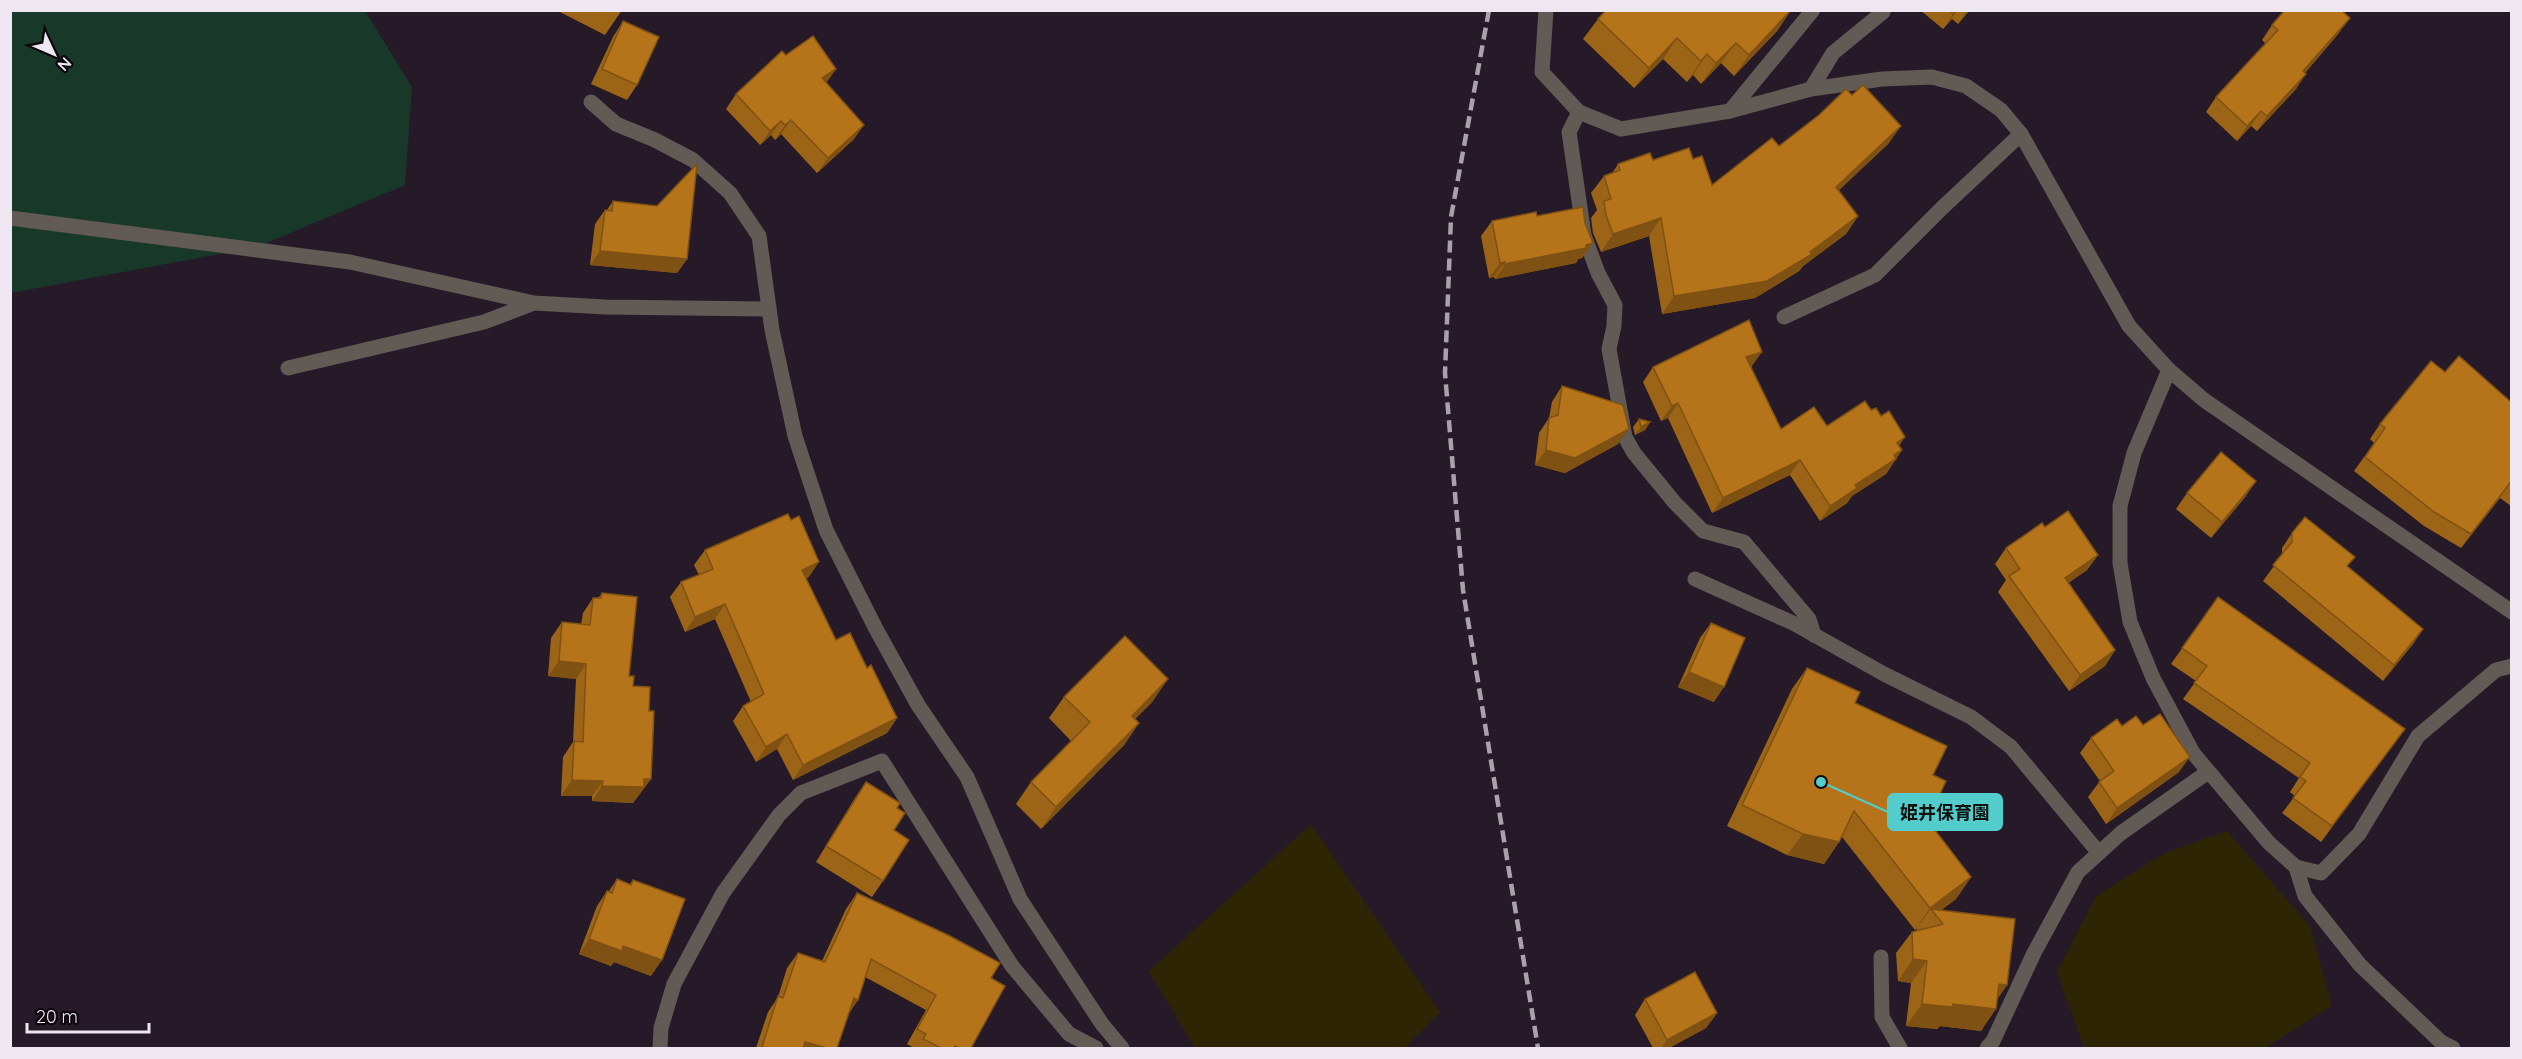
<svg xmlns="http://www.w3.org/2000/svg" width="2522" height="1059" viewBox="0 0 2522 1059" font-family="Quicksand,'Noto Sans JP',sans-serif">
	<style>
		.green { fill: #183829 }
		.sand { fill: #2e2504 }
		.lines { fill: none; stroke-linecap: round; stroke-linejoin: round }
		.minor { stroke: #625a54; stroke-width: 15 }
		.rail { stroke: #aaa1ac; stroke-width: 4.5; stroke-dasharray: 12 6; stroke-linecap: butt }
		.wall { fill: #9c6416 }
		.shaded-wall { fill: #7f5112 }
		.building { fill: #b5741a; stroke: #7f5112; stroke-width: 1.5 }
		.leader { fill: none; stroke: #52cdcc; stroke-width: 2 }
		.callout-dot { fill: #52cdcc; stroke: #0c070d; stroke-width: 2 }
		.callout { fill: #52cdcc; stroke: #52cdcc; stroke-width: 2 }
		.callout-label { font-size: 18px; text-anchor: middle; font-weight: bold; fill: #111 }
	</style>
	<rect width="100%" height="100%" fill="#261a28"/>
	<polygon class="green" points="11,11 365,11 412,87 405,185 257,247 11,293"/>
	<g class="sand">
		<polygon points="1311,824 1440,1012 1405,1048 1195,1048 1149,971"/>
		<polygon points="2227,831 2310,926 2332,1006 2265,1048 2084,1048 2057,972 2096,896 2165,853"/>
	</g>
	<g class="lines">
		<g class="minor">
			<polyline points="1546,10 1542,72 1579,112 1621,129 1730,111 1811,89 1882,79 1932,77 1966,86 2001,110 2021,134 2129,326 2169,370 2204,400 2512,612"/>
			<polyline points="1811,89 1833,53 1883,12"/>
			<polyline points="591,102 616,124 655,140 693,160 730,193 759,236 772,330 795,436 826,530 876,629 918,705 967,777 1020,899 1102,1024 1122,1048"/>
			<polyline points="1730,111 1813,10"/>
			<polyline points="1579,112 1569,132 1584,235 1598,273 1615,305 1614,326 1609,349 1625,437 1634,453 1675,503 1703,531 1744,542 1809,619 1814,635"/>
			<polyline points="10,218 350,262 534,303 605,307 769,309"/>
			<polyline points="1784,317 1875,275 1942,208 2021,134"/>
			<polyline points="288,368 484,322 534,303"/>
			<polyline points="2169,370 2134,453 2120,506 2120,563 2130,622 2153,678 2193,753 2269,843 2296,867 2305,896 2360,965 2441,1042 2453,1048"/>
			<polyline points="1695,579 1793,623 1884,674 1971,717 2011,747 2099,853"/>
			<polyline points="2296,867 2321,873 2359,834 2418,736 2496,670 2512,666"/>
			<polyline points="1881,957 1882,1017 1900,1048"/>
			<polyline points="660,1048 661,1028 674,984 723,893 779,815 801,793 882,761 1012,966 1069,1034 1096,1048"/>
			<polyline points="1987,1048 1993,1041 2034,953 2078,872 2121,833 2208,772"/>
		</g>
		<polyline class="rail" points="1489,10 1451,217 1445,373 1463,590 1538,1048"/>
	</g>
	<g class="wall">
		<polygon points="556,10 622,10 605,35"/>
		<polygon points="1791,10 1777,31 1734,76 1721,63 1701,84 1693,75 1687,82 1663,59 1634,88 1583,39 1598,19"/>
		<polygon points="1920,10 1970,10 1958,24 1952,19 1943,29"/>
		<polygon points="623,21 637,85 627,100 591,84 613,37"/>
		<polygon points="2272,25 2339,33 2305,73 2296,89 2257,131 2251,126 2237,141 2206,112 2216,97 2266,44 2262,40"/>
		<polygon points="786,55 836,69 826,83 854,139 817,173 781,134 775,140 771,135 760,145 726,109 736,94"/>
		<polygon points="1889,143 1838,191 1858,216 1846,234 1803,266 1799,271 1755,298 1662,314 1649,236 1601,252 1593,233 1591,218 1597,210 1591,193 1604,176 1613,172 1618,164 1653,160 1693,159 1712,185 1779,146"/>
		<polygon points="613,201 687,259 677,273 590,265 595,224 605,210 607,210"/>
		<polygon points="1492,221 1585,223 1593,243 1582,258 1578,259 1576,263 1495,279 1494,277 1489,278 1481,236"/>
		<polygon points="1752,366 1751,367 1781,429 1827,426 1871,410 1902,450 1886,474 1852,496 1847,503 1820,521 1790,475 1712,513 1668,418 1661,421 1643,382 1653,367"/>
		<polygon points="2445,372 2511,402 2511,506 2500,498 2461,548 2424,526 2354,471 2374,443 2370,439 2380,424"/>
		<polygon points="1562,386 1618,444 1565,473 1535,465 1539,433 1549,418 1552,402"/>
		<polygon points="1639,419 1650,422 1645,430 1635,435 1633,427"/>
		<polygon points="2187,493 2246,496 2211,538 2176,509"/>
		<polygon points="2045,527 2098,555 2087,570 2068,583 2115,650 2105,666 2069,691 1998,592 2006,580 1995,564 2006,548"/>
		<polygon points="2292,533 2347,567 2423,629 2413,644 2383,681 2263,581 2282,555 2282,548"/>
		<polygon points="705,550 809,577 806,578 836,640 867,668 897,718 887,733 793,780 777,749 756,762 733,721 743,706 751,702 715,619 685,632 670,597 681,582 699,575 694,565"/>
		<polygon points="602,593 629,676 633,686 649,711 651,779 633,803 592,801 592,796 561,796 563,757 573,742 576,679 548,676 551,638 562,622 581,625 583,613 593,598 598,598"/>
		<polygon points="2218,597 2394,744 2321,842 2282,813 2295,796 2290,792 2299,778 2183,699 2196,681 2171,664"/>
		<polygon points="1711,623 1714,702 1678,687 1700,638"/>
		<polygon points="1807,668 1855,703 1933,775 1939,796 1931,825 1971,877 1956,899 1941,910 2007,985 1997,999 1981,1031 1940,1026 1937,1029 1906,1026 1911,983 1898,981 1896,953 1912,932 1916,931 1917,928 1915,930 1842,837 1824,864 1787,855 1727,826 1792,689"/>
		<polygon points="1064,697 1153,701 1135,719 1139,723 1124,745 1041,829 1016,804 1031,782 1071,741 1049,718"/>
		<polygon points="2143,725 2179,772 2106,824 2088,797 2100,781 2080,753 2091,738 2122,726"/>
		<polygon points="866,782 897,808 883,881 872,897 816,862 855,798"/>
		<polygon points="617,879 630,884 633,880 651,976 614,962 611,966 579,954 597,906 607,891 609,891"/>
		<polygon points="857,893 991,978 971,1048 914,1048 907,1044 926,1010 865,977 858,1000 849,1013 837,1048 756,1048 768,1012 778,997 787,968 798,953 822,961 846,909"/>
		<polygon points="1645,999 1717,1013 1706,1028 1669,1048 1653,1048 1635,1015"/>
	</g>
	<g class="shaded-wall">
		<polygon points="1791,10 1777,31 1734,76 1749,55"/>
		<polygon points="1956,10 1958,10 1943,29 1953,14"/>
		<polygon points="1967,10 1970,10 1958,24"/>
		<polygon points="2350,18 2339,33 2293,86 2303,71"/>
		<polygon points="1677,38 1663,59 1634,88 1649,68"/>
		<polygon points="1736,43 1721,63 1701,84 1716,63"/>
		<polygon points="1707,54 1693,75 1687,82 1701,61"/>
		<polygon points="836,69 826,83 822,78"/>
		<polygon points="2306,74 2296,89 2257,131 2267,116"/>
		<polygon points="2261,111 2251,126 2237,141 2247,126"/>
		<polygon points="791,120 781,134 775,140 785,125"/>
		<polygon points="781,121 771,135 760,145 770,131"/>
		<polygon points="864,125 854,139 817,173 828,158"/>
		<polygon points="1901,126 1889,143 1823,205 1836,187"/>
		<polygon points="1858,216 1846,234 1803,266 1799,271 1755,298 1662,314 1674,296 1810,252"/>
		<polygon points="1661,218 1649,236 1601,252 1613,234"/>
		<polygon points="1593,243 1582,258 1578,259 1576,263 1495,279 1505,264"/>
		<polygon points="600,251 687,259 677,273 590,265"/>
		<polygon points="1505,262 1494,277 1489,278 1500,263"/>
		<polygon points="1762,352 1752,366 1736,372 1746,357"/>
		<polygon points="1678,403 1668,418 1661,421 1672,406"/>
		<polygon points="1650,422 1645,430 1635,435 1641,427"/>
		<polygon points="1629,429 1618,444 1565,473 1535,465 1546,450"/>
		<polygon points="1905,437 1895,452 1897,443"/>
		<polygon points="1902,450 1886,474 1852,496 1847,503 1820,521 1830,506"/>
		<polygon points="1800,460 1790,475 1712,513 1723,498"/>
		<polygon points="2256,481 2246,496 2211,538 2222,522"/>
		<polygon points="2510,483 2500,498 2461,548 2471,534"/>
		<polygon points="2098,555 2087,570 2054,593 2065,578"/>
		<polygon points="819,562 809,577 791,585 802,570"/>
		<polygon points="725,604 715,619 685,632 695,617"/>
		<polygon points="2423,629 2413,644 2383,681 2394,665"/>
		<polygon points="2115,650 2105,666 2069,691 2080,675"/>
		<polygon points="559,661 586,664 576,679 548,676"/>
		<polygon points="1689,672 1724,687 1714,702 1678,687"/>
		<polygon points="1168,679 1153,701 1116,738 1132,716"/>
		<polygon points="897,718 887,733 793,780 803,765"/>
		<polygon points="1139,723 1124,745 1041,829 1056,807"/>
		<polygon points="2405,729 2394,744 2321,842 2332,826"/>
		<polygon points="787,734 777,749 756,762 766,747"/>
		<polygon points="2190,757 2179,772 2106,824 2117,808"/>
		<polygon points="644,779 651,779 633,803 592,801 602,786"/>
		<polygon points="572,780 603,781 592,796 561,796"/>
		<polygon points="1803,834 1839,842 1824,864 1787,855"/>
		<polygon points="1971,877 1956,899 1935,915 1931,909 1917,928 1915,930 1930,908"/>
		<polygon points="589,939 623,946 662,960 651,976 614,962 611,966 579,954"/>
		<polygon points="1913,959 1927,961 1911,983 1898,981"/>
		<polygon points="1999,984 2007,985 1992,1007"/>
		<polygon points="854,998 858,1000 848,1015"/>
		<polygon points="1922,1004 1953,1004 1996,1009 1981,1031 1940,1026 1937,1029 1906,1026"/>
		<polygon points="1717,1013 1706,1028 1669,1048 1661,1048 1667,1040"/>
		<polygon points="805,1042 827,1048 801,1048"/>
	</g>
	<g class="building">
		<polygon points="1606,10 1791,10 1749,55 1736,43 1716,63 1707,54 1701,61 1677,38 1649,68 1598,19"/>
		<polygon points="1949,10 1956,10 1953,14"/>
		<polygon points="2285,10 2341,10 2350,18 2303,71 2306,74 2267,116 2261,111 2247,126 2216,97 2278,30 2272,25"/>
		<polygon points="623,21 659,37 637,85 602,69"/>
		<polygon points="813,36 836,69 822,78 864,125 828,158 791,120 785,125 781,121 770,131 736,94 782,51 786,55"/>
		<polygon points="1863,85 1901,126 1836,187 1858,216 1810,252 1812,254 1767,281 1674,296 1661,218 1613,234 1606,215 1604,201 1611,199 1604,176 1620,170 1618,164 1650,153 1653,160 1689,148 1693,159 1702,156 1712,185 1772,138 1779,146 1819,115 1846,89 1852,95"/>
		<polygon points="697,164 687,259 600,251 605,210 612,211 613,201 657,206"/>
		<polygon points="1583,207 1585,223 1593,243 1586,245 1586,248 1505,264 1505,262 1500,263 1492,221 1536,212 1537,216"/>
		<polygon points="1749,320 1762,352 1746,357 1781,429 1814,407 1827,426 1865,401 1871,410 1876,408 1881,416 1889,411 1905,437 1897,443 1902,450 1894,455 1896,459 1855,485 1857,488 1830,506 1800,460 1723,498 1678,403 1672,406 1653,367"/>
		<polygon points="2459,356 2511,402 2511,484 2510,483 2471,534 2434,512 2365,457 2385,428 2380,424 2431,361 2445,372"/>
		<polygon points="1562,386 1623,405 1629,429 1575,458 1546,450 1549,418 1558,415"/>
		<polygon points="1639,419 1650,422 1641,427"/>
		<polygon points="2221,452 2256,481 2222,522 2187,493"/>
		<polygon points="2068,511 2098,555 2065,578 2115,650 2080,675 2009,576 2020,569 2006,548 2042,523 2045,527"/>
		<polygon points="788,514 791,520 799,516 819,562 802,570 836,640 850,633 867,668 871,665 897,718 803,765 787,734 766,747 743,706 764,694 725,604 695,617 681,582 713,569 705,550"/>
		<polygon points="2305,517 2355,557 2347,566 2423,629 2394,665 2273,565 2292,542 2292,533"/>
		<polygon points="602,593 637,597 629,676 634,676 633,686 650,687 649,711 654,711 651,779 644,779 644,787 602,786 603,781 572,780 574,741 583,742 586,664 559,661 562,622 590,625 593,598 601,598"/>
		<polygon points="2218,597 2405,729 2332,826 2293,798 2306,781 2300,777 2310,763 2194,683 2207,666 2182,648"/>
		<polygon points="1711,623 1745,638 1724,687 1689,672"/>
		<polygon points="1125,636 1168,679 1132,716 1139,723 1056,807 1031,782 1090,722 1064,697"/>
		<polygon points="1807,668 1860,692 1855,703 1947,746 1933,775 1946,781 1939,796 1943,798 1931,825 1971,877 1930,908 1854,811 1839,842 1803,834 1742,805"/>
		<polygon points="2160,714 2190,757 2117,808 2099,782 2114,771 2091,738 2117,719 2122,726 2136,716 2143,725"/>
		<polygon points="866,782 900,803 897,808 905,813 894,830 909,840 883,881 826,846"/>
		<polygon points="617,879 631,885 633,880 685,899 662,960 623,946 622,951 589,939 607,891 612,893"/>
		<polygon points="857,893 948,935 1000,963 991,978 1005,986 971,1048 959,1048 955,1046 954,1048 941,1048 923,1039 926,1034 917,1029 936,995 871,959 858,1000 854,998 837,1048 827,1048 805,1042 803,1048 767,1048 762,1047 778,996 783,998 798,953 825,962"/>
		<polygon points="1931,909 2015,919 2007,985 1999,984 1996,1009 1953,1004 1952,1007 1922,1004 1927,961 1913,959 1912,932 1943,924"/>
		<polygon points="1695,972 1717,1013 1667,1040 1645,999"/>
	</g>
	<path class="leader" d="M1821 782L1888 812"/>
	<circle class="callout-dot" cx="1821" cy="782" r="6"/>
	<rect class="callout" x="1888" y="794" width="114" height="36" rx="6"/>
	<g class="callout-label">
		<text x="1945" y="819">姫井保育園</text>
	</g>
	<rect width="2522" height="1059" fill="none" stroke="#eee6f0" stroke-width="24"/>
	<g transform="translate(54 54) rotate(134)" stroke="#0c070d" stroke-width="4.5" paint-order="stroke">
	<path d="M0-4.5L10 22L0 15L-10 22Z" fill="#eee6f0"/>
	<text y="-9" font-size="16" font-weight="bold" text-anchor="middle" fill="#eee6f0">N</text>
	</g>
	<path d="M27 1023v9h122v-9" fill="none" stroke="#eee6f0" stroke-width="3"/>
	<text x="36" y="1023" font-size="18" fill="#eee6f0" stroke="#0c070d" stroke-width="4.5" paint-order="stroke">20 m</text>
</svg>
